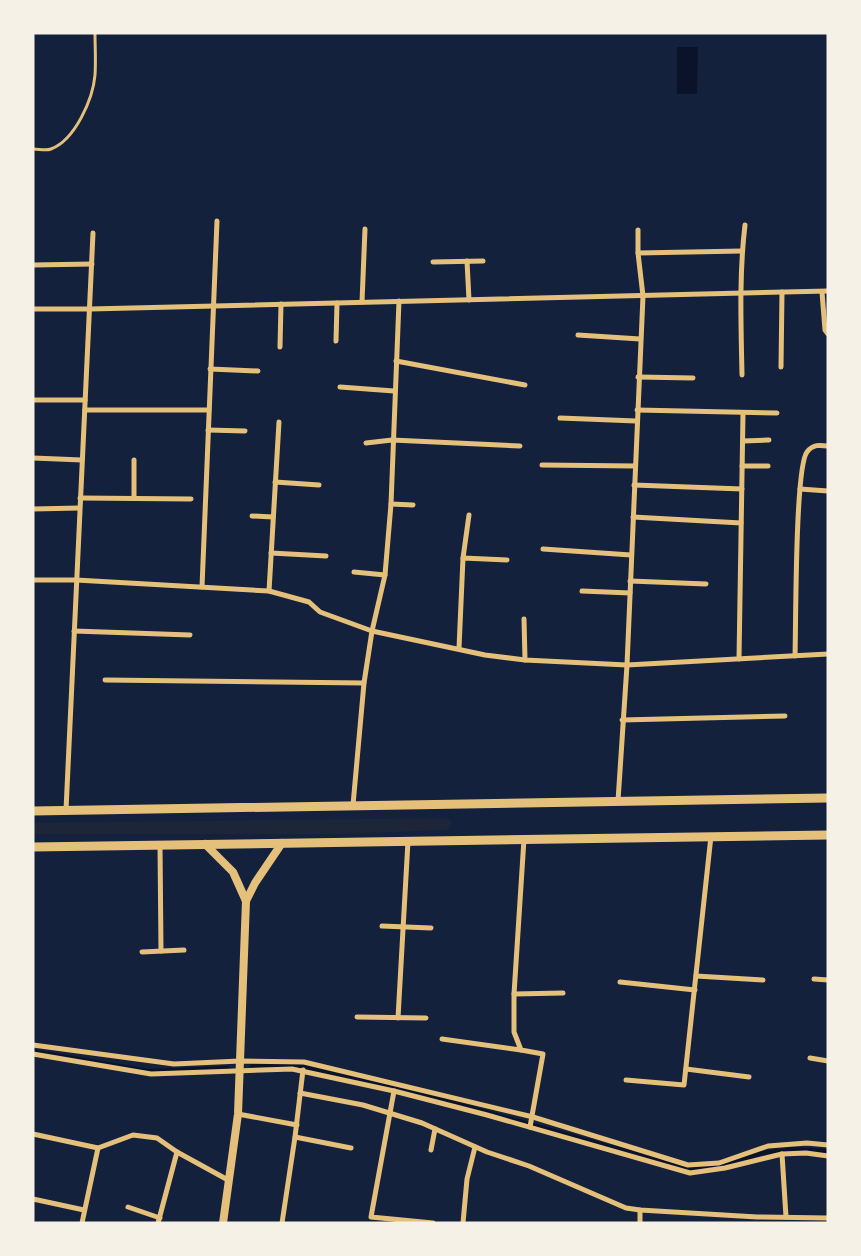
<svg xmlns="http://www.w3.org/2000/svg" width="861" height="1256" viewBox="0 0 861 1256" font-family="Cabin,sans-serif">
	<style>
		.green { fill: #1d2539 }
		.water { fill: #0b132b }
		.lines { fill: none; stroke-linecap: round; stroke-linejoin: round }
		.stream { stroke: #0b132b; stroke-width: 4 }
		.service { stroke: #e5c07b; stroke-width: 3 }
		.minor { stroke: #e5c07b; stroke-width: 5 }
		.secondary { stroke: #e5c07b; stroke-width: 8 }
		.primary { stroke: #e5c07b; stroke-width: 9 }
	</style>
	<rect width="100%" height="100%" fill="#14213d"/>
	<polygon class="green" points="447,818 453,823 447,830 340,834 33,834 33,823"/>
	<polygon class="water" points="677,47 698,47 697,94 677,94"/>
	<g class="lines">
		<g class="stream">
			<polyline points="33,1051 149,1071 228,1068"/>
			<polyline points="252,1066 294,1065 444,1100 690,1169 720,1166 762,1153 791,1149 828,1151"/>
		</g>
		<path class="service" d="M33 149C39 149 46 151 51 149 75 140 93 99 95 75 96 61 95 47 95 33"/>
		<g class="minor">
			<polyline points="638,253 742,251"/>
			<polyline points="467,261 469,300"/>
			<polyline points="433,262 483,261"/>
			<polyline points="33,265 92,264"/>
			<polyline points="822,292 825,330 828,334"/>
			<polyline points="362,302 365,229"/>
			<polyline points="33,309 90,309 828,291"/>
			<polyline points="578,335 640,339"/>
			<polyline points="336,341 337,303"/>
			<polyline points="280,347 281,304"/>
			<polyline points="396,361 525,385"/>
			<polyline points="781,367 782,292"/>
			<polyline points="210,369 258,371"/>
			<path d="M742 375C741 325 739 275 745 225"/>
			<polyline points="638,377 693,378"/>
			<polyline points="340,387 394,391"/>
			<polyline points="33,400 85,400"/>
			<polyline points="85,410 209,410"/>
			<polyline points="637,410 777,413"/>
			<polyline points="560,418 636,421"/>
			<polyline points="208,430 245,431"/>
			<polyline points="743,441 769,440"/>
			<polyline points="366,443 392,440 520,446"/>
			<polyline points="33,458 82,460"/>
			<polyline points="134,460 134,497"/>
			<polyline points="542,465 635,466"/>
			<polyline points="742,466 768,466"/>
			<polyline points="275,482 319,485"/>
			<polyline points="634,485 742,489"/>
			<polyline points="800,489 828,491"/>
			<polyline points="80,498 191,499"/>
			<polyline points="391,504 413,505"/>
			<polyline points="33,509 79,508"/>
			<polyline points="252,516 273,517"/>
			<polyline points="633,517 741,523"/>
			<polyline points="543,549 631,555"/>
			<polyline points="271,553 326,556"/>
			<polyline points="463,558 469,515"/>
			<polyline points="354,572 385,575"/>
			<polyline points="33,580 76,580 269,591 309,602 320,612 372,631 485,655 525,660 627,665 828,654"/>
			<polyline points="630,581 706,584"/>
			<polyline points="202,587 217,221"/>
			<polyline points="269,591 279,422"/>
			<polyline points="582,591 630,593"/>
			<polyline points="524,619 525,660"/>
			<polyline points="74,631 190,635"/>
			<polyline points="459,648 463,558 507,560"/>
			<path d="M795 656C796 626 795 467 807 452 813 444 820 445 828 446"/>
			<polyline points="739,659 743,413"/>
			<polyline points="105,680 364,683"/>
			<polyline points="622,720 785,716"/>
			<polyline points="618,801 627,665 643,296 638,253 638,230"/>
			<polyline points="353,805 364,683 372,631 385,575 391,504 399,301"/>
			<polyline points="66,810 93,233"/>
			<polyline points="524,839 514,994 514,1032 521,1050 543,1054 530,1127"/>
			<polyline points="160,845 161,951"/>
			<polyline points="382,926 431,928"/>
			<polyline points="142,952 184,950"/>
			<polyline points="696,976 763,980"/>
			<polyline points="814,979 828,980"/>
			<polyline points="620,982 695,990"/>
			<polyline points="514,994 563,993"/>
			<polyline points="357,1017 426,1018"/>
			<polyline points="398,1018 408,841"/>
			<polyline points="442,1039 521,1050"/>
			<polyline points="33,1045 174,1064 240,1061 304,1062 533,1117 688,1165 719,1163 768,1146 807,1143 828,1145"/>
			<polyline points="33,1054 151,1074 292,1069 394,1091 487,1115 690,1173 725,1168 782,1154 806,1153 828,1156"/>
			<polyline points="810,1058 828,1061"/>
			<polyline points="686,1069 749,1077"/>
			<polyline points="626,1080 684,1085 711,836"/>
			<polyline points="394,1091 371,1217 433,1223"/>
			<polyline points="300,1093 363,1105 422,1123 487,1152 529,1166 626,1208 640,1210 757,1217 828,1218"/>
			<polyline points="238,1114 297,1125"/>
			<polyline points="33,1134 98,1148 133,1135 157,1138 177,1152 228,1180"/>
			<polyline points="295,1137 351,1148"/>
			<polyline points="431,1150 435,1129"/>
			<polyline points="782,1154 786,1217"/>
			<polyline points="33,1199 84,1210"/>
			<polyline points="128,1207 160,1218"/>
			<polyline points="82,1223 98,1148"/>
			<polyline points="158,1223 177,1152"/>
			<polyline points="282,1223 295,1137 303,1070"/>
			<polyline points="463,1223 467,1179 475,1147"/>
			<polyline points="640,1223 640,1210"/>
		</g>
		<g class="secondary">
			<polyline points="205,844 233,872 246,901 238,1114 223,1223"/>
			<polyline points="246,901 255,883 282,843"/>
		</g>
		<g class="primary">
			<polyline points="33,811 828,798"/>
			<polyline points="33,847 828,835"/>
		</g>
	</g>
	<rect width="861" height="1256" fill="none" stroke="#f6f1e7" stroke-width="69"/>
</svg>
